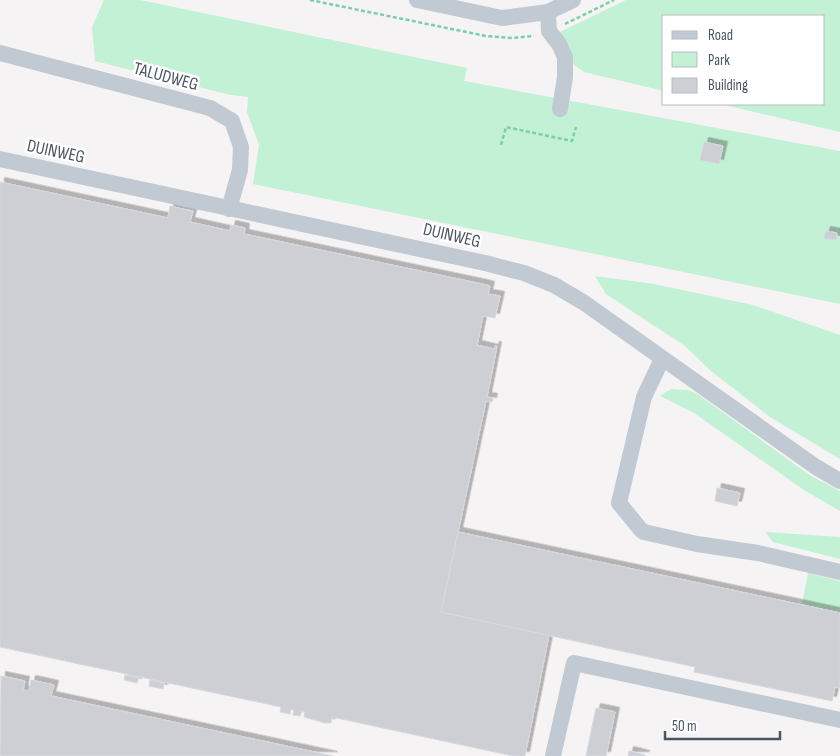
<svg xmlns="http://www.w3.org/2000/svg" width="840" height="756" viewBox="0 0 840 756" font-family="'Sofia Sans Condensed',sans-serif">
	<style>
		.green { fill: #c3f1d5 }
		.building { fill: #cdcfd5; stroke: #d7d9de; filter: url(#shadow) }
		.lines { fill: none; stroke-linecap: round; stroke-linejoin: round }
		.path { stroke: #7ad0a6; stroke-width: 2.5; stroke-dasharray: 4 2.5; stroke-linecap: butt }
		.minor { stroke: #c1cad2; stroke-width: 16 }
		.labels { text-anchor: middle; stroke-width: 5; stroke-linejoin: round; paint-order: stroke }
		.street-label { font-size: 18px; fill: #4a5661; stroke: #fff }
	</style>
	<defs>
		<filter id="shadow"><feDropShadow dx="4.5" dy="-4.5" stdDeviation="0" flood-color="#0004"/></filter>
	</defs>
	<rect width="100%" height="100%" fill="#f5f3f3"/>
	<g class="green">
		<polygon points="104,0 140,0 467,68 464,81 840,151 840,304 253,184 259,145 247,112 248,97 231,95 95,61 92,27"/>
		<polygon points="626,0 840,0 840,132 720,104 824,104 824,16 664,16 664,91 584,72 574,65 560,32"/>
		<polygon points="595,276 654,284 753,305 840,335 840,459 770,417 711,371 685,346 606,294"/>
		<polygon points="672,389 688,390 696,393 811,476 840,491 840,511 804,490 694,413 660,396 666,392"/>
		<polygon points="765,532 840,537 840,559 773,542"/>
		<polygon points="808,573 840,581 840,612 802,604"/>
	</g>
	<g class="building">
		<polygon points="704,142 723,146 719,164 700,160"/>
		<polygon points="0,182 168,218 170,206 182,209 193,211 190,222 230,231 231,225 245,228 244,234 482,284 490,286 488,294 500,296 495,318 483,316 477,345 494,349 495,346 497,346 487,397 493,398 492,402 486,401 441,612 549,635 525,756 513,756 332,717 331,723 325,723 304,717 305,712 302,711 300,716 293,715 294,710 291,709 290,714 280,712 281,707 0,647"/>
		<polygon points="826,231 837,233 836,240 824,238"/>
		<polygon points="717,488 740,493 737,506 715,501"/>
		<polygon points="458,532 840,613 840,688 835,687 832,701 694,672 695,667 441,612"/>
		<polygon points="125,675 139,678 137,683 124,680"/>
		<polygon points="1,676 25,681 23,690 29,691 31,680 54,685 51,696 333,756 0,756"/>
		<polygon points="150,680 164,683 163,689 149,686"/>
		<polygon points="596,708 615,712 606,756 586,756"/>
		<polygon points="629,751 645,755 645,756 628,756"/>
	</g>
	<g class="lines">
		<g class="path">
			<polyline points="310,0 486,36 512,38 534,36"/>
			<polyline points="565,24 614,0"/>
			<polyline points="501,145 506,127 572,141 576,127"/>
		</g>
		<g class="minor">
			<polyline points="417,0 502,18 548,12 573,0"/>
			<polyline points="548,12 549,31 559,44 565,57 565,77 560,109"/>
			<polyline points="0,53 210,108 232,121 241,147 240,170 229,209"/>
			<polyline points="0,159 485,263 524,273 554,285 583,302 816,467 840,481"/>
			<polyline points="662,359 644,397 619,503 641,530 644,532 697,544 758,553 840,572"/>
			<polyline points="553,756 574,663 840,720"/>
		</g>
	</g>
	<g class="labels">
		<g class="street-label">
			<text transform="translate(166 76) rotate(15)" y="6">TALUDWEG</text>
			<text transform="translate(56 151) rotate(12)" y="6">DUINWEG</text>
			<text transform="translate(452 235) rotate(13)" y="6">DUINWEG</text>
		</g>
	</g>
	<rect x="662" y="15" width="162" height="90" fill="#ffffff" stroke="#b7bbc0"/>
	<rect x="672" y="31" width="25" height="8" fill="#c1cad2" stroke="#b7bbc0"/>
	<text x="708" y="40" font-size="15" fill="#4a5661">Road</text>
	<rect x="672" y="52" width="25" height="15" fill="#c3f1d5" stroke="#b7bbc0"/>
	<text x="708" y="65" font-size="15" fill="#4a5661">Park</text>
	<rect x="672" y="78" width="25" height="15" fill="#cdcfd5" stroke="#b7bbc0"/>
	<text x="708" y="90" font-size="15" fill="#4a5661">Building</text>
	<path d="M665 731v8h115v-8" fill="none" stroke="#4a5661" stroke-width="2.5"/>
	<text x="672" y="731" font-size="15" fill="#4a5661" stroke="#ffffff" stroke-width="4" paint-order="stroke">50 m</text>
</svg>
